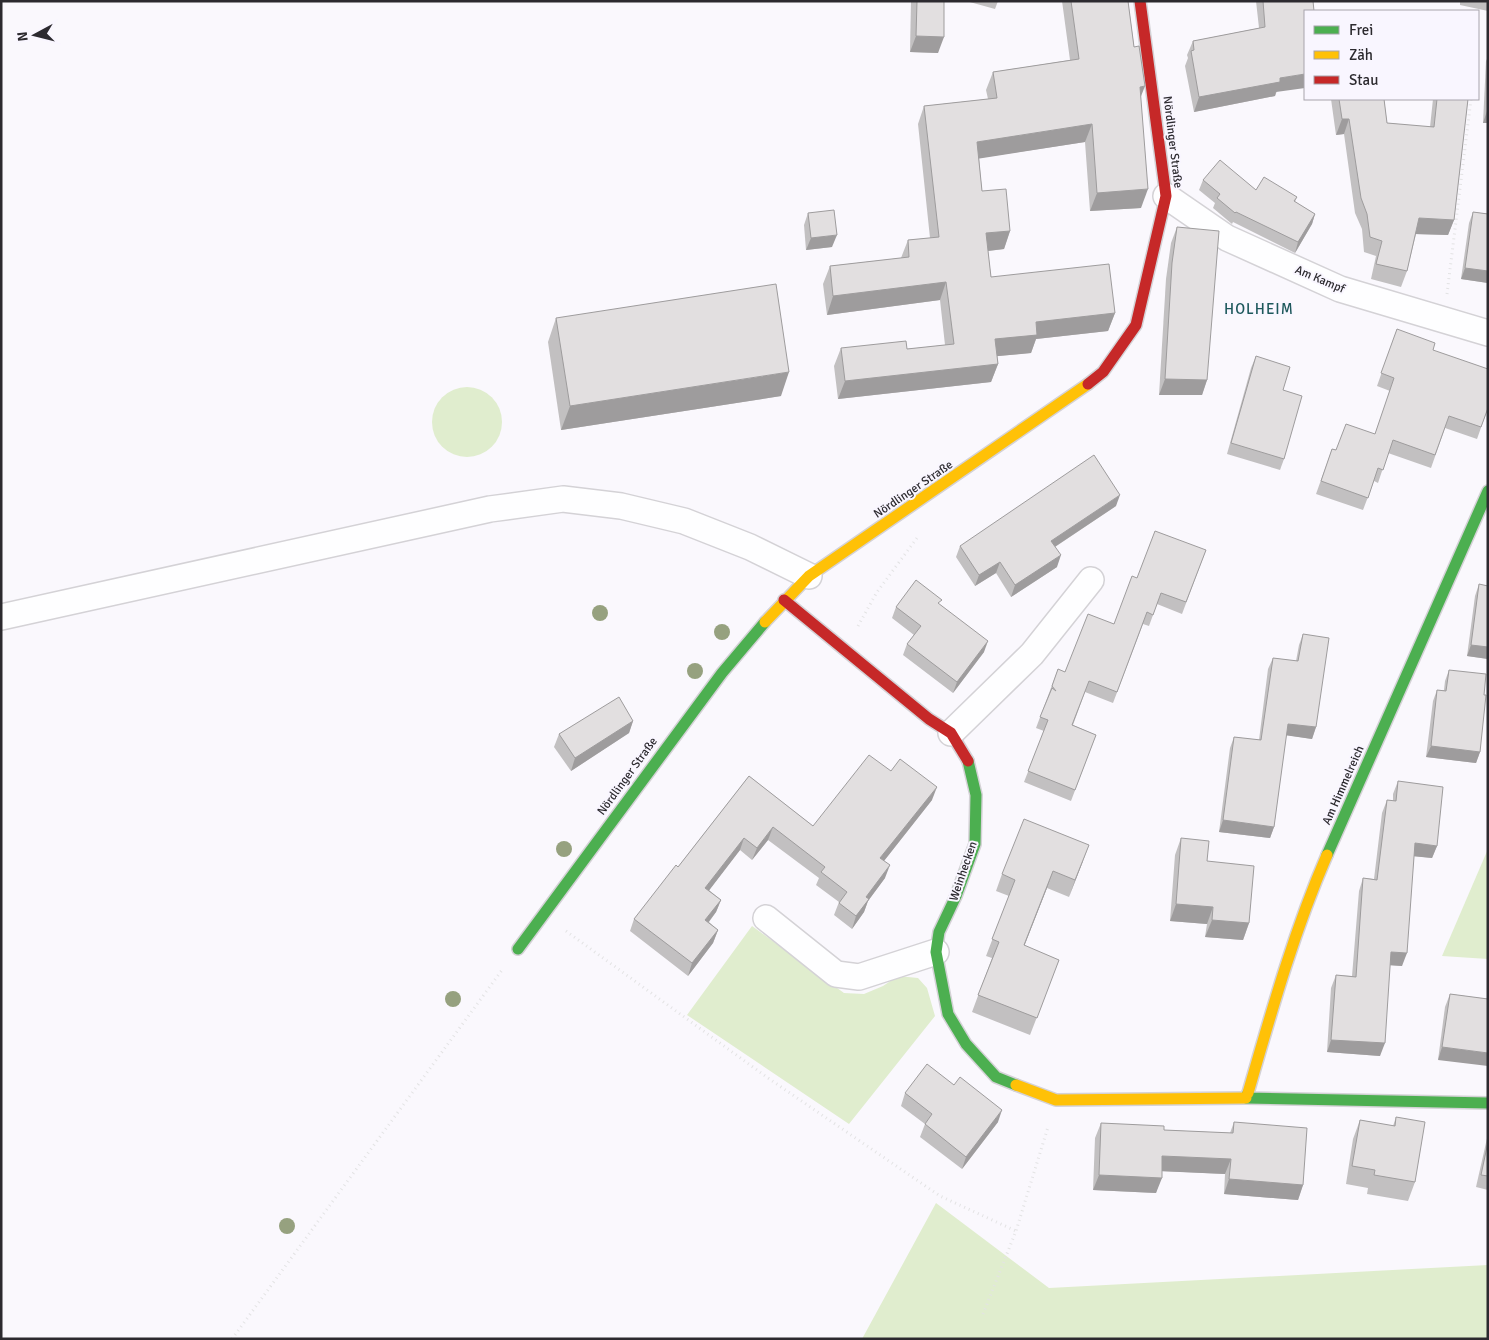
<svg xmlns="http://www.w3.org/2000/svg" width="1489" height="1340" viewBox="0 0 1489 1340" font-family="Signika,sans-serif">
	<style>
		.green { fill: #e0edce }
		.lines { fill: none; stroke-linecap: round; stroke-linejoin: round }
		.street-casing { stroke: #d4d2d6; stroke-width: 28 }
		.fast-casing { stroke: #d4d2d6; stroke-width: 14 }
		.slow-casing { stroke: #d4d2d6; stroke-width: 14 }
		.jam-casing { stroke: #d4d2d6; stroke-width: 14 }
		.path { stroke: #e3e3e4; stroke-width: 3; stroke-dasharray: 1 4; stroke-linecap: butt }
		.street { stroke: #fefeff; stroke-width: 25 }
		.fast { stroke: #4caf50; stroke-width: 11 }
		.slow { stroke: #ffc107; stroke-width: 11 }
		.jam { stroke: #c62828; stroke-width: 11 }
		.tree { fill: #96a17f }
		.wall { fill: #c2c0c1 }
		.shaded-wall { fill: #9e9c9d }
		.building { fill: #e2dfe0; stroke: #9e9c9d }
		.labels { text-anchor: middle; stroke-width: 4; stroke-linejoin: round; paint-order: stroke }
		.street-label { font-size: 12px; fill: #2c2a2f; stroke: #f9f6ff }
		.quarter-label { font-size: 15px; letter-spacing: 1px; fill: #1d585b; stroke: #f9f6ff }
	</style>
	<rect width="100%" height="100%" fill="#faf8fd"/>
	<g class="green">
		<circle cx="467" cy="422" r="35"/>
		<polygon points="1488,849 1488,959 1442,956"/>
		<polygon points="752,926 844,993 864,994 883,986 898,976 918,978 927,988 935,1016 849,1124 687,1015"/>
		<polygon points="936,1203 1049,1288 1488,1265 1488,1339 862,1339"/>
	</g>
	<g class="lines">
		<g class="street-casing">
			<g id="street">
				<polyline points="1166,196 1227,238 1340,289 1488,333"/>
				<polyline points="1,617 490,509 563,499 621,506 684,521 750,547 809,576"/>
				<polyline points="951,733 1032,654 1091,580"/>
				<polyline points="766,918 836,974 859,977 936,952"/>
			</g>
		</g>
		<g class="fast-casing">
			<g id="fast">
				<polyline points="968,761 976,795 975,844 956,896 939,932 936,952 948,1014 966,1044 996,1077 1016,1085"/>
				<polyline points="1327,855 1488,491"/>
				<polyline points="518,949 722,673 765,622"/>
				<polyline points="1248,1093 1246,1098 1488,1103"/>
			</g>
		</g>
		<g class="slow-casing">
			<g id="slow">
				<polyline points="765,622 809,576 1088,384"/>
				<polyline points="1016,1085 1056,1100 1246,1098"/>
				<path d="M1248 1093C1271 1013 1294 931 1327 855"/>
			</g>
		</g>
		<g class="jam-casing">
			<g id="jam">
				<polyline points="1088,384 1103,372 1136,325 1166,196 1140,1"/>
				<polyline points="784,600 929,719 951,733 968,761"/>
			</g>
		</g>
		<g class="path">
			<polyline points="1447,294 1471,99"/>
			<polyline points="858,626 877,592 917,538"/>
			<polyline points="566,931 768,1078 940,1196 1016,1231"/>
			<polyline points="983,1314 1016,1231 1048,1127"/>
			<polyline points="232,1339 502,970"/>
		</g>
		<use href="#street" class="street"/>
		<use href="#fast" class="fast"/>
		<use href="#slow" class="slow"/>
		<use href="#jam" class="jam"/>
	</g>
	<g class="tree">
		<circle cx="600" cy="613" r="8"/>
		<circle cx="722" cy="632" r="8"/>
		<circle cx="695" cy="671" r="8"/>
		<circle cx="564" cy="849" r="8"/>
		<circle cx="453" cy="999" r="8"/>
		<circle cx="287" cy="1226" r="8"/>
	</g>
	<g class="wall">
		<polygon points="911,1 944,1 938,53 910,52"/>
		<polygon points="966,1 998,1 995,9"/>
		<polygon points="1062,1 1128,1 1141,97 1141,208 1090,211 1085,142 979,158 982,191 1010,231 1004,249 988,251 991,277 1115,313 1108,331 1036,339 1031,353 997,356 998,364 991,382 838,399 834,366 841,348 907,349 945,345 940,300 827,315 823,284 830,266 901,258 908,240 930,238 918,124 924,106 988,99 986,90 993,72 1070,60"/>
		<polygon points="1256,1 1313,1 1275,96 1194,112 1185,66 1188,58 1187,55 1193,41 1259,28"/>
		<polygon points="1460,1 1488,1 1488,11 1460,5"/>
		<polygon points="1488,57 1488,123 1483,123 1486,61"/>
		<polygon points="1331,99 1384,99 1387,123 1430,127 1433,99 1468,99 1454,220 1448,235 1416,234 1407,271 1401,287 1371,279 1376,256 1364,252 1362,229 1355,213 1344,134 1336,135"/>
		<polygon points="1203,180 1297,197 1295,202 1315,214 1312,224 1295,253 1233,222 1232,224 1213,208 1215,203 1199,190"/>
		<polygon points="1473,212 1488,214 1488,283 1461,279 1469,223"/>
		<polygon points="808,213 832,247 806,250 804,225"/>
		<polygon points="1177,227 1207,380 1202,395 1159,395 1166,279 1171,243"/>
		<polygon points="556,318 781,396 561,430 548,342"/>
		<polygon points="1397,329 1433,350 1488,408 1477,439 1445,428 1431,468 1388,453 1378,483 1374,481 1363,510 1316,494 1332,449 1336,450 1375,434 1390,391 1377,386"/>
		<polygon points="1256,356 1283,390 1284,459 1280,470 1227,454 1251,368"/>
		<polygon points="1116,506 1055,547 1057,567 1011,597 996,573 975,586 956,557 960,546"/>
		<polygon points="1206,550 1182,614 1157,604 1149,626 1143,624 1113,703 1085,692 1073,725 1096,735 1071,801 1024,782 1044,731 1036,728 1058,669 1065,672 1114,624 1137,578"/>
		<polygon points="1479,584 1488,586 1488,659 1467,656 1475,596"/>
		<polygon points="940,605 984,652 953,693 903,655 907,644 914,635 892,618 896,607"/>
		<polygon points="1303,634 1316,727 1312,739 1286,735 1274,827 1270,838 1219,832 1230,748 1234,737 1259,740 1268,669 1273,658 1296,661 1299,645"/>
		<polygon points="1449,670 1484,695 1480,752 1476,763 1426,757 1433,701 1437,690 1444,690 1445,681"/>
		<polygon points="633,721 629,733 571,771 554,747 559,734"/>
		<polygon points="891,771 932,800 884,861 885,878 868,901 864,912 852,929 834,915 839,902 816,885 819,878 768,840 752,860 740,850 709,890 721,900 716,912 709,922 718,930 713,943 688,976 630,931 634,919 678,867 749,776 813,826"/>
		<polygon points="1398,781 1437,846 1432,858 1414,856 1402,966 1390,965 1380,1056 1327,1052 1331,988 1336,975 1352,976 1359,891 1363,878 1374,879 1382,813 1387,800 1393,801 1393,794"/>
		<polygon points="1181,838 1207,861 1249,923 1243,940 1205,937 1207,924 1170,921 1175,855"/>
		<polygon points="1083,861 1069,897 1047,888 1024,946 1059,960 1030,1035 972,1012 992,958 986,956 1009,896 996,891 1002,874"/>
		<polygon points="1450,994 1488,999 1438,1060 1445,1007"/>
		<polygon points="905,1093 998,1122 962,1169 920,1137 925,1124 901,1106"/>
		<polygon points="1396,1117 1415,1182 1408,1201 1367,1194 1368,1188 1346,1184 1353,1139 1360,1120 1393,1126"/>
		<polygon points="1234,1122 1303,1185 1298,1200 1224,1194 1225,1174 1162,1171 1156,1193 1093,1190 1095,1138 1101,1123 1164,1130 1230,1133"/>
		<polygon points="1488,1134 1488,1190 1476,1187"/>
	</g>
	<g class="shaded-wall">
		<polygon points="916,36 944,37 938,53 910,52"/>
		<polygon points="1305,74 1305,88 1276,92 1275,96 1194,112 1199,97 1280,78"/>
		<polygon points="1145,86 1138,104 1140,87"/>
		<polygon points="1487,111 1488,123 1483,123"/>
		<polygon points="1342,119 1349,119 1344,134 1336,135"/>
		<polygon points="1092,124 1085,142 970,160 977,142"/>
		<polygon points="1148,189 1141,208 1090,211 1097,193"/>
		<polygon points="1315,214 1312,224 1295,253 1298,242"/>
		<polygon points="1419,218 1454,220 1448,235 1414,234"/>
		<polygon points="1010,231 1004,249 979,252 986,233"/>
		<polygon points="837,235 832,247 806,250 811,238"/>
		<polygon points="1465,268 1488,271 1488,283 1461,279"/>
		<polygon points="946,282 940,300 827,315 833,296"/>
		<polygon points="1115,313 1108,331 1036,339 1031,353 988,357 995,339 1036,322"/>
		<polygon points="998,364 991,382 838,399 845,381"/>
		<polygon points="789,372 781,396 561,430 570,406"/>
		<polygon points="1165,379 1207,380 1202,395 1159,395"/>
		<polygon points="1120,495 1116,506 1047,552 1051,541"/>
		<polygon points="1061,555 1057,567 1011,597 1015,585"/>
		<polygon points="1000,562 996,573 975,586 979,575"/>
		<polygon points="988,641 984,652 953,693 957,682"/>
		<polygon points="1471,645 1488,647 1488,659 1467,656"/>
		<polygon points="633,721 629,733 571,771 575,758"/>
		<polygon points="1288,724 1316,727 1312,739 1284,735"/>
		<polygon points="1431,746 1480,752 1476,763 1426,757"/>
		<polygon points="937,787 932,800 876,871 880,858"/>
		<polygon points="1223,820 1274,827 1270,838 1219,832"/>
		<polygon points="773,827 768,840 752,860 757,848"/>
		<polygon points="744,838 740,850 701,901 705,888"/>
		<polygon points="1415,843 1437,846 1432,858 1411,856"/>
		<polygon points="1089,845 1083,861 1069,897 1075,880"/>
		<polygon points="890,865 885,878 868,901 864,912 852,929 856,916 866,897"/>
		<polygon points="1053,871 1047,888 1018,962 1024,945"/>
		<polygon points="721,900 716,912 701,932 705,920"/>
		<polygon points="1176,904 1213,907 1207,924 1170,921"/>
		<polygon points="1212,920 1249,923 1243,940 1205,937"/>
		<polygon points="718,930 713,943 688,976 692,963"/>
		<polygon points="1391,952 1407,953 1402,966 1386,965"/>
		<polygon points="1331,1040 1385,1043 1380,1056 1327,1052"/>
		<polygon points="1442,1047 1488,1053 1488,1066 1438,1060"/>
		<polygon points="1002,1110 998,1122 962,1169 966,1157"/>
		<polygon points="1162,1156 1231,1159 1225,1174 1157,1171"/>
		<polygon points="1099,1175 1162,1178 1156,1193 1093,1190"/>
		<polygon points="1229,1179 1303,1185 1298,1200 1224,1194"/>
	</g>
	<g class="building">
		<polygon points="917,1 944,1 944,37 916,36"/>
		<polygon points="1071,1 1128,1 1134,47 1139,46 1145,86 1140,87 1148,189 1097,193 1092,124 977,142 982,191 1006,189 1010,231 986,233 991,277 1109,264 1115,313 1036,322 1037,335 995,339 998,364 845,381 841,348 906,341 907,349 954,344 946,282 833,296 830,266 909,257 908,240 939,237 924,106 997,98 993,72 1079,59"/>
		<polygon points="1263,1 1313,1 1314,11 1305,11 1305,74 1280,78 1280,82 1199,97 1191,51 1194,50 1193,41 1265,27"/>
		<polygon points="1339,99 1384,99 1387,123 1434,127 1437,99 1468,99 1454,220 1419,218 1407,271 1376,264 1382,241 1370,237 1367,214 1361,198 1349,119 1342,119"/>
		<polygon points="1220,160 1256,190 1264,177 1297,197 1294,201 1315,214 1298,242 1236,212 1235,213 1217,198 1220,194 1203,180"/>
		<polygon points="834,210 837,235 811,238 808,213"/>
		<polygon points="1473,212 1488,214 1488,271 1465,268"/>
		<polygon points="1177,227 1219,231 1207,380 1165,379 1172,263"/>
		<polygon points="776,284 789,372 570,406 556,318"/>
		<polygon points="1397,329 1435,343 1433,350 1488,369 1488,408 1481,427 1449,416 1435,455 1393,440 1383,470 1378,468 1368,498 1321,481 1332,449 1336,450 1346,424 1375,434 1394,378 1381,373"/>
		<polygon points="1256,356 1290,367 1283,390 1302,396 1284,459 1231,443"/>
		<polygon points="1094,455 1120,495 1051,541 1061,555 1015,585 1000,562 979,575 960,546"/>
		<polygon points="1155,531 1206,550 1186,602 1161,593 1153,615 1147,612 1117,692 1089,681 1072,725 1096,735 1075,790 1028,771 1048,720 1040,717 1052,688 1056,691 1052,686 1058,669 1065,672 1088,614 1114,624 1132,576 1137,578"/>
		<polygon points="916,580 942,600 938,603 988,641 957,682 907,644 921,626 896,607"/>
		<polygon points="1479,584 1488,586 1488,647 1471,645"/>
		<polygon points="1303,634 1329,638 1316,727 1288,724 1274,827 1223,820 1234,737 1261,740 1273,658 1298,661"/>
		<polygon points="1449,670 1486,674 1484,695 1486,695 1480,752 1431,746 1437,690 1446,691"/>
		<polygon points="619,697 633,721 575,758 559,734"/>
		<polygon points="869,755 891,771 900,759 937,787 880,858 890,865 866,897 869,899 856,916 839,903 847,892 821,872 825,867 773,827 757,848 744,838 705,888 721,900 705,920 718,930 692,963 634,919 676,865 678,867 749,776 813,826"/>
		<polygon points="1398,781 1443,787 1437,846 1415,843 1407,953 1391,952 1385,1043 1331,1040 1336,975 1356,977 1363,878 1377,880 1387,800 1396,801"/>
		<polygon points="1024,819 1089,845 1075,880 1053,871 1024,945 1059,960 1037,1018 978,995 999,942 992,939 1015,880 1002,874"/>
		<polygon points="1181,838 1209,841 1207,861 1254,866 1249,923 1212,920 1213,907 1176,904"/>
		<polygon points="1450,994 1488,999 1488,1053 1442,1047"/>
		<polygon points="927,1064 954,1085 960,1077 1002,1110 966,1157 925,1124 932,1114 905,1093"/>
		<polygon points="1396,1117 1425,1122 1415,1182 1374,1175 1375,1170 1352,1166 1360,1120 1395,1126"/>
		<polygon points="1234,1122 1307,1128 1303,1185 1229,1179 1231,1159 1162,1156 1162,1178 1099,1175 1101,1123 1164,1126 1164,1130 1233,1133"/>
		<polygon points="1488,1142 1488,1176 1481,1175"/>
	</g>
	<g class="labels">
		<g class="street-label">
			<text transform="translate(1173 142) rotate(83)" y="4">Nördlinger Straße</text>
			<text transform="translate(1320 279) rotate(23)" y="4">Am Kampf</text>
			<text transform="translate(913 489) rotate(-34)" y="4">Nördlinger Straße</text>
			<text transform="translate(627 776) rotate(-54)" y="4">Nördlinger Straße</text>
			<text transform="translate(1343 785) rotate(-66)" y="4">Am Himmelreich</text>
			<text transform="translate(963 871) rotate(-71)" y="4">Weinhecken</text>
		</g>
		<g class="quarter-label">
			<text x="1259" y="314">HOLHEIM</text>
		</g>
	</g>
	<rect width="1489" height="1340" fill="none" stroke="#2c2a2f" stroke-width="5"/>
	<rect x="1304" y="10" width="175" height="90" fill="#f9f6ff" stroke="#a7a4ac"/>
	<rect x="1314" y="26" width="25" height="8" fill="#4caf50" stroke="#a7a4ac"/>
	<text x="1349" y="35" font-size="15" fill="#2c2a2f">Frei</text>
	<rect x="1314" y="51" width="25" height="8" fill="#ffc107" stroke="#a7a4ac"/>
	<text x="1349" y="60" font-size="15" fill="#2c2a2f">Zäh</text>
	<rect x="1314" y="76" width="25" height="8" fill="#c62828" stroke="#a7a4ac"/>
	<text x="1349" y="85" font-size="15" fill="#2c2a2f">Stau</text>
	<g transform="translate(35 35) rotate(263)" stroke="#f9f6ff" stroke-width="4" paint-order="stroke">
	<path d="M0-4L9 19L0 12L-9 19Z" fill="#2c2a2f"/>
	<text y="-8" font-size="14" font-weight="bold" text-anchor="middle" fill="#2c2a2f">N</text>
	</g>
</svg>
